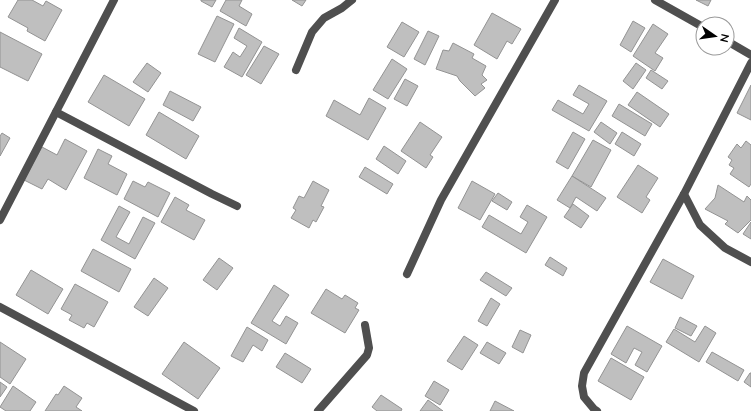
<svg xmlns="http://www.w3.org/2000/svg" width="751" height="411" viewBox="0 0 751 411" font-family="'Nunito Sans',sans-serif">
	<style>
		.building { fill: #bfbfbf; stroke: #939393 }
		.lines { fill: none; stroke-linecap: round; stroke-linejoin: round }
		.minor { stroke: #4f4f4f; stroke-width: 8 }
	</style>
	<rect width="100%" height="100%" fill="#fff"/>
	<g class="building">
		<polygon points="18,0 32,0 43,6 46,1 62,10 45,41 27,31 28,28 8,17"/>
		<polygon points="201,0 216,0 212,7 201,1"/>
		<polygon points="226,0 242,0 239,6 252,14 246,26 220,11"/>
		<polygon points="292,0 306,0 302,6"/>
		<polygon points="696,0 711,0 708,6"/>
		<polygon points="492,13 521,29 512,44 507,41 497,59 474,45"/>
		<polygon points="217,16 234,24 215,62 198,54"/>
		<polygon points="633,21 645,28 631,52 620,45"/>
		<polygon points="402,22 419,32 404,57 387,47"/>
		<polygon points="653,24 668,34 655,53 663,58 655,71 633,56"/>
		<polygon points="239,28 262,42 242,77 224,67 233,52 240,57 247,46 234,38"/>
		<polygon points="428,31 439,36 425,65 414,59"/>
		<polygon points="0,32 42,54 28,81 0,67"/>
		<polygon points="453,43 474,54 472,58 486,66 482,75 487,80 481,84 485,88 475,96 460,81 457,76 436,69 443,50 449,51"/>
		<polygon points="264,46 279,54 261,84 246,75"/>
		<polygon points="392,59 407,69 388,99 373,90"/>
		<polygon points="147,63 161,73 148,92 133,82"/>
		<polygon points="636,63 646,70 633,89 623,81"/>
		<polygon points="651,70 668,81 662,89 646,78"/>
		<polygon points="104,75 145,99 129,126 88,102"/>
		<polygon points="405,79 418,86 407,106 394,99"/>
		<polygon points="579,85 607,101 589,131 552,110 558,100 583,114 589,104 573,95"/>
		<polygon points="751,85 751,120 737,113"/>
		<polygon points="170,91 201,107 193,121 163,105"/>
		<polygon points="637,92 669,114 660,127 628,105"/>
		<polygon points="369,98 386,108 368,140 326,116 334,100 360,115"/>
		<polygon points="619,104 652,124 645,136 612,116"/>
		<polygon points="159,112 199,136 186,159 146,135"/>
		<polygon points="420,122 442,137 430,155 433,157 426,168 401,151"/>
		<polygon points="601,122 617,133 610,144 594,132"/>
		<polygon points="573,132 585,139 568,169 556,162"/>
		<polygon points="622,132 641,144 634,156 615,144"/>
		<polygon points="2,133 10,138 0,156 0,136"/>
		<polygon points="65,139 87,151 66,190 48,179 42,189 24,180 42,147 57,155"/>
		<polygon points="593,140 611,150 591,187 572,176"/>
		<polygon points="746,141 751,145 751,184 749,187 730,174 734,168 729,165 732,160 728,157 737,144 741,148"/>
		<polygon points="384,146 406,161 398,174 376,159"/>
		<polygon points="98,149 112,156 108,164 127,174 117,195 84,178"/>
		<polygon points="638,165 658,178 646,197 650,200 642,213 617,197"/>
		<polygon points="365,167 393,184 387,194 359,177"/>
		<polygon points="572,176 606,198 597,211 576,197 570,208 557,200"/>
		<polygon points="133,181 145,187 148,182 170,193 158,217 124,199"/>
		<polygon points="313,181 329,190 321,206 324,207 316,222 313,220 309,228 291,218 296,210 293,208 299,196 304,198"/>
		<polygon points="472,181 495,194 480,220 458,208"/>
		<polygon points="718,185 744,202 747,196 751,200 751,220 738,233 725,224 728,221 705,209 715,198"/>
		<polygon points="498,193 512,202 507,210 492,201"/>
		<polygon points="175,197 189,205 186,210 205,220 194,240 161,222"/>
		<polygon points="573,204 589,216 581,228 564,217"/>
		<polygon points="527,205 547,217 526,253 482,227 489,215 521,234 528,222 520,217"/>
		<polygon points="119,206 130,212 116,237 129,244 143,217 155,223 135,259 101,240"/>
		<polygon points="751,222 751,239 743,234"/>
		<polygon points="93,249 131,269 119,292 81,271"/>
		<polygon points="550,257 567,268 563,276 545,265"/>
		<polygon points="219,258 233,268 217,290 203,280"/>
		<polygon points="663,259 694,276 682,299 650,282"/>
		<polygon points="31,270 63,289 48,314 16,295"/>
		<polygon points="486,272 512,288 506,296 480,280"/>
		<polygon points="154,278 168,288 148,316 134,307"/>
		<polygon points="75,284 108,302 94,327 87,323 84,328 69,320 72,315 61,309"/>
		<polygon points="274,285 289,295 272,321 280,326 286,316 298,323 286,344 251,323"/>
		<polygon points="326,289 342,299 345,295 358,303 355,308 359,310 345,333 311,313"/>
		<polygon points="491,298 500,304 487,326 478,321"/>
		<polygon points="680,317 697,326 691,336 675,328"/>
		<polygon points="627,326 662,346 647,372 635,365 642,352 634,348 626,363 611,354"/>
		<polygon points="705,326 716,333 699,362 666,342 674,329 695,342"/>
		<polygon points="247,327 268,340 262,351 253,345 243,362 231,356"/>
		<polygon points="520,330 531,335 523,353 512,347"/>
		<polygon points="464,336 478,345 462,370 447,361"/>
		<polygon points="0,342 26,359 10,384 0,377"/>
		<polygon points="184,342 220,368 198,399 162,374"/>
		<polygon points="487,342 506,353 499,364 480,353"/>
		<polygon points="712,352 744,370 738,381 706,362"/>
		<polygon points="285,353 311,369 302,383 276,367"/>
		<polygon points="611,358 644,377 631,400 598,381"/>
		<polygon points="750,373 751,373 751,387 744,382"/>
		<polygon points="434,381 449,390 440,405 425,396"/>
		<polygon points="0,382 7,387 0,397"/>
		<polygon points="13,386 36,402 30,411 6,411 0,407"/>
		<polygon points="64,386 82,398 76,407 82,411 45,411 56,394 58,395"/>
		<polygon points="381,395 402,409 401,411 377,411 372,407"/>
		<polygon points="428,400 443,411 420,411"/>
		<polygon points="495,401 514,411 490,411"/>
	</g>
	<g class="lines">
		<g class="minor">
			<polyline points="655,0 703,27"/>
			<polyline points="727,41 751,55"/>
			<polyline points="296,70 312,32 324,18 342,8 352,0"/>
			<polyline points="56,112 212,194 237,206"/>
			<polyline points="684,194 700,225 725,248 751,262"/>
			<polyline points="0,220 114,0"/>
			<polyline points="407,274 441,200 555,0"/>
			<polyline points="0,307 194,411"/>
			<polyline points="318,411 367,355 369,348 365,325"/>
			<polyline points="597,411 594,409 584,397 582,386 584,373 684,194 751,63"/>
		</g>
	</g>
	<g transform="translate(715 36) rotate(103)"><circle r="19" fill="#ffffff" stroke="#999999"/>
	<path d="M0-3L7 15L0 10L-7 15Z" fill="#000000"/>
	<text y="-6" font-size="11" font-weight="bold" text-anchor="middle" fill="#000000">N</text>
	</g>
</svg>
